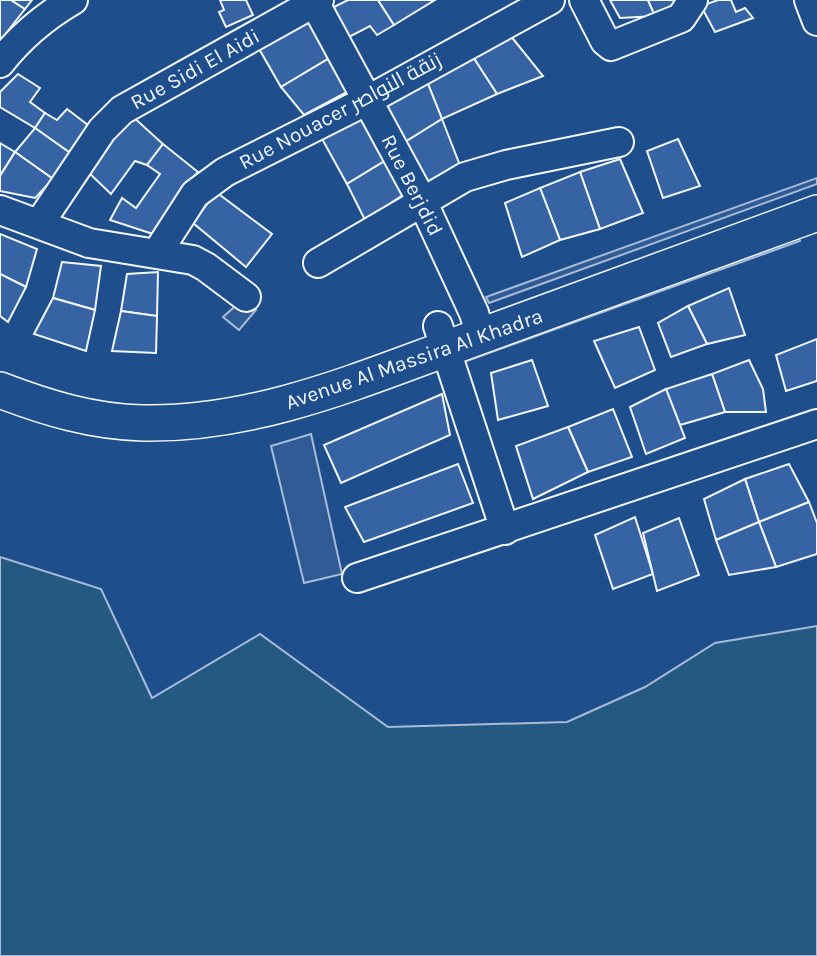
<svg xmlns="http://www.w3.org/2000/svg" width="817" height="956" viewBox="0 0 817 956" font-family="Karla,Cairo,sans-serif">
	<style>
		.green { fill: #245a82; stroke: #a8bbd7; stroke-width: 2 }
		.parking { fill: #305b95; stroke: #a8bbd7; stroke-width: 2 }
		.building { fill: #3563a3; stroke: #f2f6ff; stroke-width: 2 }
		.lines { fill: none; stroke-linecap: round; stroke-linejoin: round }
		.minor-casing { stroke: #f2f6ff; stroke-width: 32 }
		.major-casing { stroke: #f2f6ff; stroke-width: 38 }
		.minor { stroke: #1f4e8c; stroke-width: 28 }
		.major { stroke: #1f4e8c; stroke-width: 35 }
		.labels { text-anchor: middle; stroke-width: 5; stroke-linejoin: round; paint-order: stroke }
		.street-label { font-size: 21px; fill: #f2f6ff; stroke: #1f4e8c }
	</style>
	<rect width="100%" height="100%" fill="#1f4e8c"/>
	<polygon class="green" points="0,557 101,589 152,698 260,634 388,727 567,722 645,687 715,643 817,626 817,956 0,956"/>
	<g class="parking">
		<polygon points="817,178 817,184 489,303 486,297"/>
		<polygon points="797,235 800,241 464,362 460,355"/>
		<polygon points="241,301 256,310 239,330 223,317"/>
		<polygon points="311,434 342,574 304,583 271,446"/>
	</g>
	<g class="building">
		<polygon points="0,0 11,0 25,9 0,41"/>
		<polygon points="11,0 32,0 25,9"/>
		<polygon points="220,0 246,0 253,15 226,27 219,12 224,10"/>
		<polygon points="348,0 378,0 394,25 377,35 370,26 347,38 330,9"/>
		<polygon points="378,0 435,0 394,25"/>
		<polygon points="610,0 648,0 655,16 620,18"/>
		<polygon points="648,0 680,0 655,16"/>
		<polygon points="718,0 731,0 736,12 745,8 753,18 715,32 701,6"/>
		<polygon points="309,18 328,59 281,87 258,47"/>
		<polygon points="510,35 543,76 497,94 473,57"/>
		<polygon points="473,57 497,94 442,119 426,79"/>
		<polygon points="328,59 347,92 304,115 281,87"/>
		<polygon points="18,74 40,88 30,102 45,113 35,128 0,107 0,92"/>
		<polygon points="426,79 442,119 405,142 382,104"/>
		<polygon points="67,109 93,129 73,155 35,128 45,113 57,120"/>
		<polygon points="131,115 163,144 147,165 135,161 111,194 89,173"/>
		<polygon points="362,116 388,159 347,184 321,137"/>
		<polygon points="442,119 461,168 426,185 405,142"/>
		<polygon points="35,128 73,155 53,179 15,152"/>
		<polygon points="678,139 700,186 663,198 647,151"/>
		<polygon points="0,143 15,152 0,176"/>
		<polygon points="163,144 198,172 185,186 153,234 110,220 122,198 136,208 160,174 147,165"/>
		<polygon points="15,152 53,179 35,198 0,191 0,176"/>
		<polygon points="388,159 406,193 365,220 347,184"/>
		<polygon points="620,159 643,213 600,229 580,172"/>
		<polygon points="580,172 600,229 560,240 540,188"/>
		<polygon points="540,188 560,240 522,257 505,203"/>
		<polygon points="216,192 272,234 246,267 193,223"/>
		<polygon points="0,234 37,249 26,287 0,274"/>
		<polygon points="62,262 101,266 95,310 53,298"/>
		<polygon points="158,272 157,316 121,311 127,274"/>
		<polygon points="0,274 26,287 8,322 0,316"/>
		<polygon points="729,288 745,335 707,344 688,306"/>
		<polygon points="53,298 95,310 86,351 34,334"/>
		<polygon points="688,306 707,344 671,357 658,323"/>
		<polygon points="121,311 157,316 156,353 112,351"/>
		<polygon points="639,327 655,370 615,388 594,341"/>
		<polygon points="817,339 817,381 786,391 776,355"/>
		<polygon points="532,360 548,406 498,420 491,373"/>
		<polygon points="749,360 763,389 766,412 725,412 712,374"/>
		<polygon points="712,374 725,412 680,425 666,389"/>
		<polygon points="666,389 685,438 646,454 630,407"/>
		<polygon points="442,394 450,435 341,483 324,445"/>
		<polygon points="613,409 632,457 588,472 568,427"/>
		<polygon points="568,427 588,472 533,499 516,446"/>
		<polygon points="458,464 473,503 364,542 345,507"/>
		<polygon points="789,464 809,502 759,522 745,479"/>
		<polygon points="745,479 759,522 716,540 704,499"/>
		<polygon points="809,502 817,523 817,554 776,567 759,522"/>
		<polygon points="635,517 653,574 613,589 595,535"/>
		<polygon points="679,518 699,575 657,591 643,533"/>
		<polygon points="759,522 776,567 729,575 716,540"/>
	</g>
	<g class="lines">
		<g class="minor-casing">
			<g id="minor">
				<polyline points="313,0 422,201 474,313 481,337"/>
				<polyline points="584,0 605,41 611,46 681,18 693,0"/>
				<polyline points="809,0 817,21"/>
				<path d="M0 63C21 36 44 17 73 0"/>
				<polyline points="0,210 89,243 193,260 206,267 246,297"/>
				<polyline points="39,224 102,130 122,110 319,0"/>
				<polyline points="157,253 195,194 225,172 368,100 550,0"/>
				<polyline points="318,263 465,177 506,165 619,142"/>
				<polyline points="438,326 505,530"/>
				<polyline points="357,578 817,424"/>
			</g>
		</g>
		<g class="major-casing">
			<path id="major" d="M0 390C47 408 93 422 143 423 255 425 357 381 459 344 579 301 698 257 817 213"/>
		</g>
		<use href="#minor" class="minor"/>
		<use href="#major" class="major"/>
	</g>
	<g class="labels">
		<g class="street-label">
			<text transform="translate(195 69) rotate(-29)" y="7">Rue Sidi El Aidi</text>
			<text transform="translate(340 111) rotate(-28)" y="7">Rue Nouacer زنقة النواصر</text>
			<text transform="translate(412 185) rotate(63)" y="7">Rue Berjdid</text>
			<text transform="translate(414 359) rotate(-19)" y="7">Avenue Al Massira Al Khadra</text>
		</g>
	</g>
</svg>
